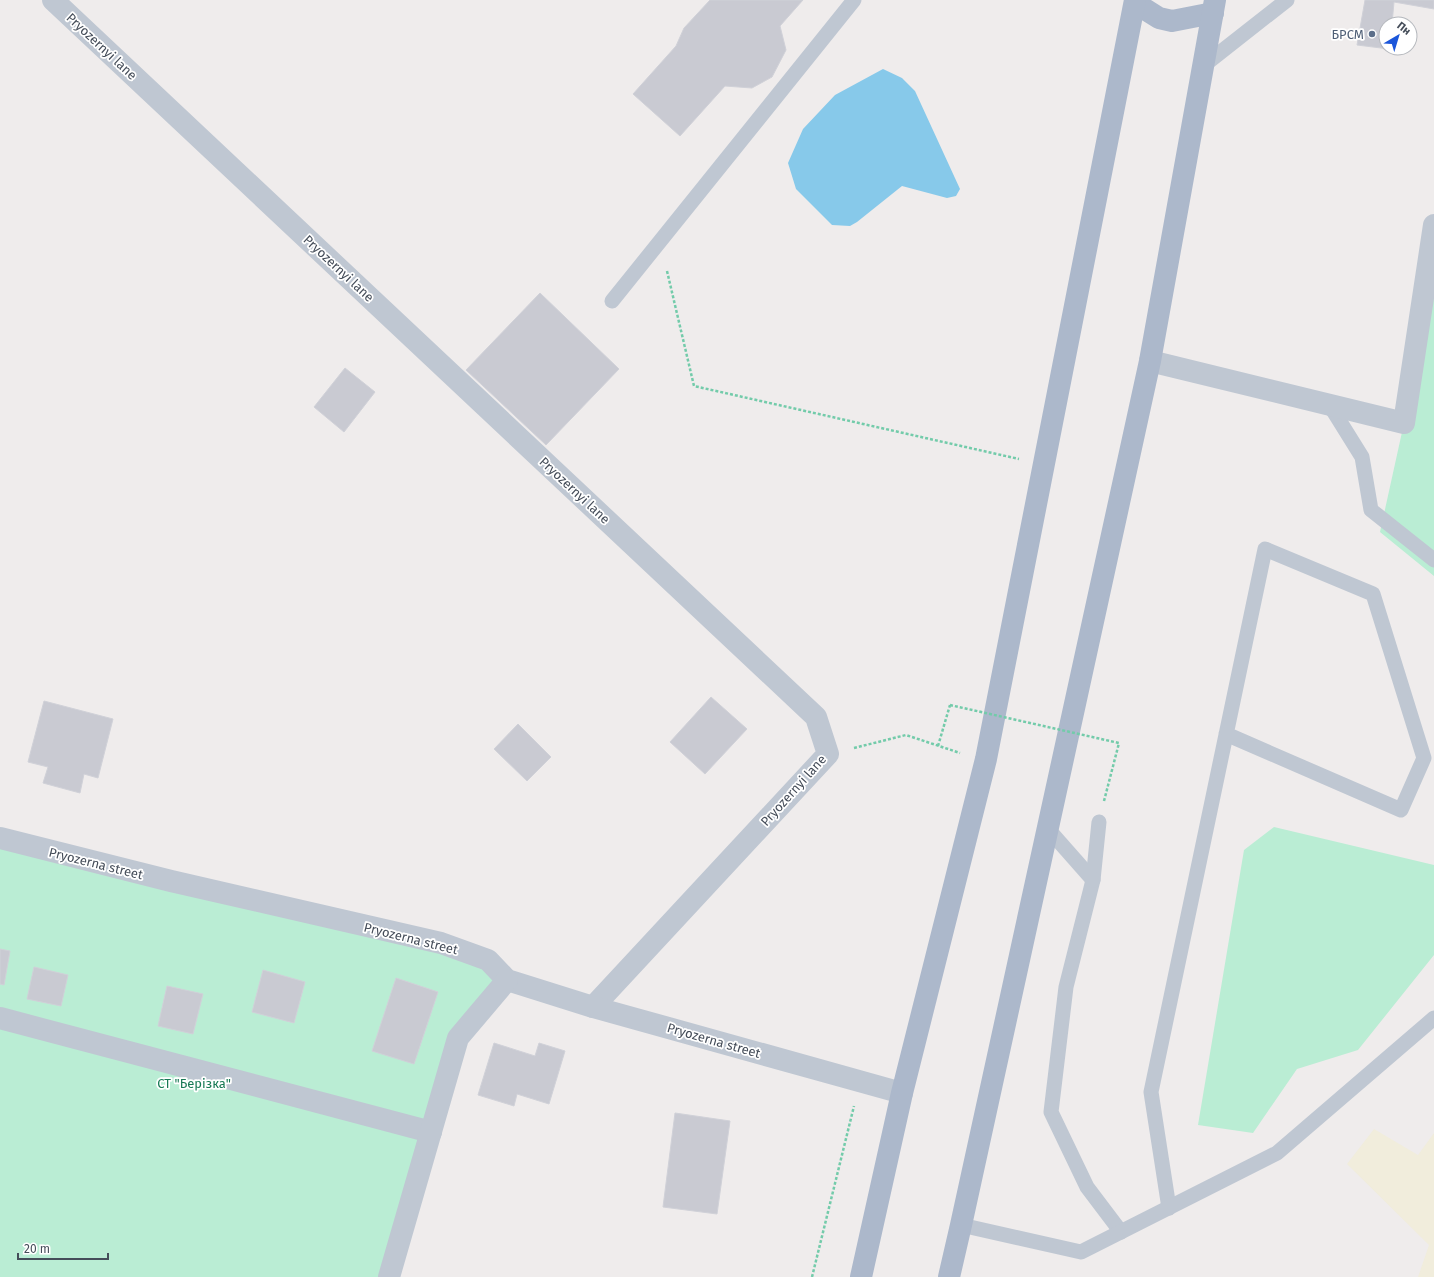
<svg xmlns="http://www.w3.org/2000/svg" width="1434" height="1277" viewBox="0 0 1434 1277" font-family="'Fira Sans',sans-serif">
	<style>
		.green { fill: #baedd4 }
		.sand { fill: #f1eddc }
		.water { fill: #87c9ea }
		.building { fill: #c9cad2; stroke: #d0d1d8 }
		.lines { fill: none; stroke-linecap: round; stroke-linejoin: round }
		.path { stroke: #73cbaa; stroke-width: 2.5; stroke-dasharray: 3 2; stroke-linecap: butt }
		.service { stroke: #bfc7d2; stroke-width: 15 }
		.minor { stroke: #bfc7d2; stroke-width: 22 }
		.primary { stroke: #acb8cb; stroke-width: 22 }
		.path-bridge { stroke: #73cbaa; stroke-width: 2.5; stroke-dasharray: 3 2; stroke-linecap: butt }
		.service-dot { fill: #5c6f8a; stroke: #fff; stroke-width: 1.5 }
		.labels { text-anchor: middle; stroke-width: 3.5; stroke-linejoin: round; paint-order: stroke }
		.service-label { font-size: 13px; fill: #4e5e75; stroke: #fff; text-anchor: end }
		.street-label { font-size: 13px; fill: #454d59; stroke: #fff }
		.park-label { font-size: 13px; fill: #177954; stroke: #fff }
	</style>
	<rect width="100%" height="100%" fill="#efecec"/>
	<g class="green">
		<polygon points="1434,225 1434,576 1380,532 1404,423"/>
		<polygon points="1274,827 1434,865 1434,955 1358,1050 1297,1069 1253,1133 1198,1125 1244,850"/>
		<polygon points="0,838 441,943 507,980 458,1038 389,1277 0,1277"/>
	</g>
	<polygon class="sand" points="1374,1129 1418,1155 1434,1133 1434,1277 1418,1277 1429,1245 1347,1164"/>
	<polygon class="water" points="883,69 902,78 915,91 960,189 956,196 947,198 902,186 857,222 850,226 832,225 796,189 788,163 803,129 835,95"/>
	<g class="building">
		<polygon points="710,0 803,0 780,26 786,50 772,77 752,88 725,86 680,136 633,94 676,46 684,28"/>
		<polygon points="1365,0 1434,0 1434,9 1394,2 1392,24 1386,24 1386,48 1389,49 1357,45"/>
		<polygon points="540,293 619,369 546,445 466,370"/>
		<polygon points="345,368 375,392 344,432 314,407"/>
		<polygon points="711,697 747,729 705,774 670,742"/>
		<polygon points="44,701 113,719 98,778 84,774 80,793 43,783 48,767 28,762"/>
		<polygon points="518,724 551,757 527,781 494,749"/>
		<polygon points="0,949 10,951 4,985 0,984"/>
		<polygon points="34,967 68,975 61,1006 27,999"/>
		<polygon points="263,970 305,982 294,1023 252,1012"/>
		<polygon points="396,978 438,992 414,1064 372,1051"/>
		<polygon points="167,986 203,994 193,1034 158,1026"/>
		<polygon points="494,1043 535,1056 539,1043 565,1051 549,1104 517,1094 514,1106 478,1095"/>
		<polygon points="675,1113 730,1121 717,1214 663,1207"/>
	</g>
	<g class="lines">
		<g class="path">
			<polyline points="667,271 694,386 1019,459"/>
			<polyline points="938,746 950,705"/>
			<polyline points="854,748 906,735 960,753"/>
			<polyline points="1104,801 1119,743"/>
			<polyline points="812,1277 854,1106"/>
		</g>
		<g class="service">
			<polyline points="1203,66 1287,0"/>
			<polyline points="612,301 854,0"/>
			<polyline points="1329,404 1362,457 1371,510 1434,560"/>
			<polyline points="1099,822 1093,880 1066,987 1051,1112 1087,1187 1121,1232"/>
			<polyline points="1048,829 1093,880"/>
			<polyline points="1169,1208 1151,1092 1265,549 1373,594 1424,758 1401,810 1226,734"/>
			<polyline points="961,1225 1081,1252 1277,1153 1434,1018"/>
		</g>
		<g class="minor">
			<polyline points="53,0 816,717 828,754 593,1007"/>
			<polyline points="1150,361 1404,423 1434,225"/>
			<polyline points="0,838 171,881 441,943 488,960 507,980 593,1007 902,1093"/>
			<polyline points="0,1018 431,1132"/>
			<polyline points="389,1277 458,1038 507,980"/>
		</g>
		<g class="primary">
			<polyline points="1135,3 1159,18 1172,21 1213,13"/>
			<polyline points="861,1277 902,1093 986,759 1135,0"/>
			<polyline points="949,1277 961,1225 1150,361 1215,0"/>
		</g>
		<polyline class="path-bridge" points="950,705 1119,743"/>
	</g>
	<circle class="service-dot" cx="1372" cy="34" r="4"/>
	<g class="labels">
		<g class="service-label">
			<text x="1364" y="39">БРСМ</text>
		</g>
		<g class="street-label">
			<text transform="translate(102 46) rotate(43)" y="5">Pryozernyi lane</text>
			<text transform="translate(339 268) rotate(43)" y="5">Pryozernyi lane</text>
			<text transform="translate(575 490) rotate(43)" y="5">Pryozernyi lane</text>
			<text transform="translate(793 790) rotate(-48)" y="5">Pryozernyi lane</text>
			<text transform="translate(96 863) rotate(14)" y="5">Pryozerna street</text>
			<text transform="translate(411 938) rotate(14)" y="5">Pryozerna street</text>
			<text transform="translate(714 1040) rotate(16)" y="5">Pryozerna street</text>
		</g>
		<g class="park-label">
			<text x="194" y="1088">СТ "Берізка"</text>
		</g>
	</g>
	<g transform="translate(1398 36) rotate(38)"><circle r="19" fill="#ffffff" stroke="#b5b8bd"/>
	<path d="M0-3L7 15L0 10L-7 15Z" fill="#1b56da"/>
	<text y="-6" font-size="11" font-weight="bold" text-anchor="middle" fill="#454d59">Пн</text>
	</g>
	<path d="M18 1253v6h90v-6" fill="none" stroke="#454d59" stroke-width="2"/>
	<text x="24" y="1253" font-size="12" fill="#454d59" stroke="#ffffff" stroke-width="3" paint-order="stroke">20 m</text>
</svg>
